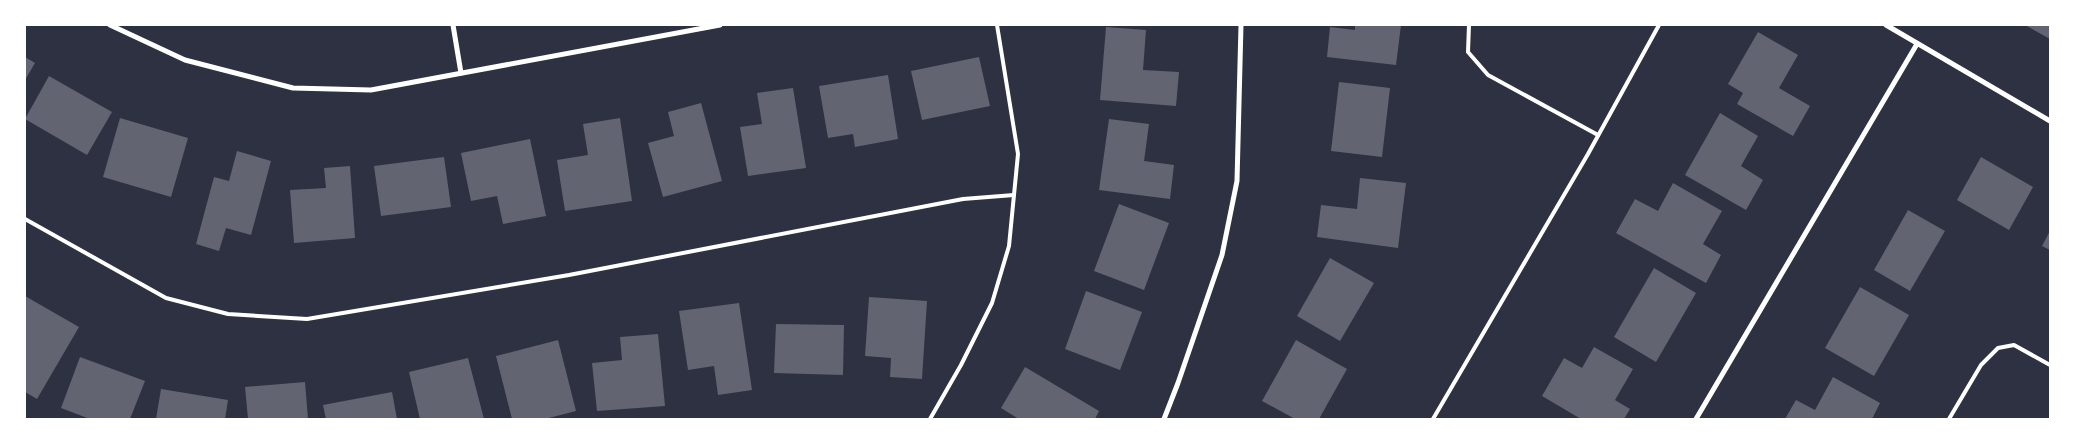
<svg xmlns="http://www.w3.org/2000/svg" width="2075" height="444" viewBox="0 0 2075 444" font-family="Manrope,sans-serif">
	<style>
		.building { fill: #626471 }
		.lines { fill: none; stroke-linecap: round; stroke-linejoin: round }
		.service { stroke: #fff; stroke-width: 4 }
		.minor { stroke: #fff; stroke-width: 5 }
	</style>
	<rect width="100%" height="100%" fill="#2d3142"/>
	<g class="building">
		<polygon points="1355,25 1401,25 1396,65 1327,57 1330,27 1355,30"/>
		<polygon points="2025,25 2050,25 2050,39"/>
		<polygon points="1106,27 1146,30 1143,70 1179,72 1176,106 1100,100"/>
		<polygon points="1758,32 1798,55 1779,88 1810,106 1793,136 1737,104 1743,93 1728,84"/>
		<polygon points="25,57 35,63 25,80"/>
		<polygon points="979,57 990,106 922,120 911,71"/>
		<polygon points="888,75 898,139 855,147 853,134 828,138 819,86"/>
		<polygon points="49,76 112,112 87,155 25,119"/>
		<polygon points="1339,82 1390,88 1382,157 1331,151"/>
		<polygon points="793,88 806,168 748,176 740,127 762,124 757,93"/>
		<polygon points="701,103 722,181 663,197 648,143 674,136 668,112"/>
		<polygon points="1720,113 1758,136 1741,166 1763,180 1746,210 1685,175"/>
		<polygon points="120,118 188,138 171,197 103,177"/>
		<polygon points="620,118 632,201 565,211 557,160 588,155 583,124"/>
		<polygon points="1109,119 1149,124 1144,161 1174,165 1170,199 1099,190"/>
		<polygon points="530,139 546,216 503,224 497,196 471,201 461,153"/>
		<polygon points="237,151 271,161 251,235 226,228 219,251 196,244 214,177 229,181"/>
		<polygon points="444,157 451,207 381,216 374,166"/>
		<polygon points="1981,157 2033,187 2009,230 1957,200"/>
		<polygon points="350,166 355,238 294,243 290,190 326,188 324,168"/>
		<polygon points="1360,178 1406,183 1398,248 1317,237 1321,205 1357,209"/>
		<polygon points="1673,183 1722,211 1703,244 1721,255 1706,283 1616,233 1635,199 1658,211"/>
		<polygon points="1119,204 1169,223 1144,290 1094,271"/>
		<polygon points="1908,210 1945,231 1910,291 1874,270"/>
		<polygon points="2050,231 2050,250 2042,246"/>
		<polygon points="1330,258 1374,283 1340,341 1297,316"/>
		<polygon points="1654,268 1696,293 1656,362 1614,337"/>
		<polygon points="1860,287 1909,315 1874,376 1825,348"/>
		<polygon points="1086,291 1142,312 1120,370 1065,349"/>
		<polygon points="25,296 79,327 37,399 25,392"/>
		<polygon points="869,297 927,301 922,379 890,377 891,358 865,356"/>
		<polygon points="739,303 752,390 718,395 714,366 688,370 679,311"/>
		<polygon points="776,324 844,325 843,375 774,373"/>
		<polygon points="658,334 665,406 597,411 592,363 622,360 620,337"/>
		<polygon points="558,340 576,411 545,419 512,419 496,356"/>
		<polygon points="1296,340 1347,369 1319,419 1295,419 1262,401"/>
		<polygon points="1594,347 1633,369 1615,400 1630,409 1624,419 1581,419 1542,396 1564,358 1582,368"/>
		<polygon points="80,357 145,381 130,419 90,419 61,408"/>
		<polygon points="468,358 484,419 420,419 409,372"/>
		<polygon points="1025,367 1099,411 1095,419 1019,419 1001,408"/>
		<polygon points="1833,377 1880,403 1872,419 1785,419 1796,400 1815,410"/>
		<polygon points="305,382 308,419 248,419 245,387"/>
		<polygon points="161,389 228,400 225,419 156,419"/>
		<polygon points="392,392 397,419 326,419 323,405"/>
	</g>
	<g class="lines">
		<g class="service">
			<polyline points="1469,25 1468,52 1488,75 1598,135"/>
			<polyline points="25,219 166,298 228,314 307,319 569,275 963,199 1014,195"/>
			<polyline points="930,419 961,365 992,303 1009,246 1018,154 997,25"/>
			<polyline points="1433,419 1588,154 1659,25"/>
			<polyline points="1949,419 1981,365 1998,348 2014,345 2050,365"/>
		</g>
		<g class="minor">
			<polyline points="110,25 185,60 293,88 371,90 720,25"/>
			<polyline points="453,25 461,73"/>
			<polyline points="1886,25 2050,121"/>
			<polyline points="1164,419 1178,383 1222,255 1237,181 1241,25"/>
			<polyline points="1696,419 1917,44"/>
		</g>
	</g>
	<rect width="2075" height="444" fill="none" stroke="#ffffff" stroke-width="52"/>
</svg>
